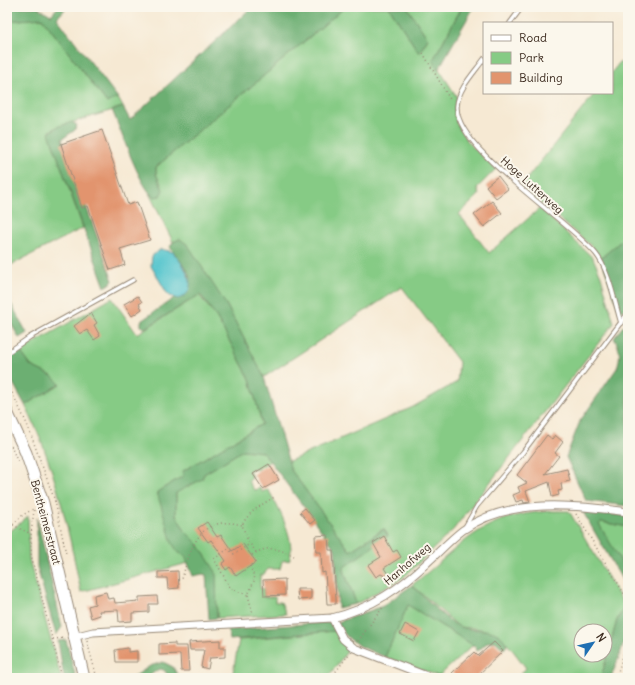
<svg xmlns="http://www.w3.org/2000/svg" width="635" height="685" viewBox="0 0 635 685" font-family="Delius,sans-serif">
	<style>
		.green { fill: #86cb85; stroke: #607a52; fill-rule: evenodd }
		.forest { fill: #6caf72; stroke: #546c48 }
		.water { fill: #59c6ce; stroke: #4a7876 }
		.building { fill: #e2946e }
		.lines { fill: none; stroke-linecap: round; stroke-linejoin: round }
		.service-casing { stroke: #988a78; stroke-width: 5.5 }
		.minor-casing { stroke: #988a78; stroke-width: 9 }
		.primary-casing { stroke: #988a78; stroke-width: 13 }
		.path { stroke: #988a78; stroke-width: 1.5; stroke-dasharray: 1 3; stroke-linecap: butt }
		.service { stroke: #fff; stroke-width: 3.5 }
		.minor { stroke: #fff; stroke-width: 7 }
		.primary { stroke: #fff; stroke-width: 11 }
		.labels { text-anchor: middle; stroke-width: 4; stroke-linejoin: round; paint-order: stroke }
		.street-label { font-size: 11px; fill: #3b2a1e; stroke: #fbf7ec }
	</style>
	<rect width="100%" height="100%" fill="#fbf7ec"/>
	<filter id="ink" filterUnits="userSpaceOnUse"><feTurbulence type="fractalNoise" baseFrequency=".025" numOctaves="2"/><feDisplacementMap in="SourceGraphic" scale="8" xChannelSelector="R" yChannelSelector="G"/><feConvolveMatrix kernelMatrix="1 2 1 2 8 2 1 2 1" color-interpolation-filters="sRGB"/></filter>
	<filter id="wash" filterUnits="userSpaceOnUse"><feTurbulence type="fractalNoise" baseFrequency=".012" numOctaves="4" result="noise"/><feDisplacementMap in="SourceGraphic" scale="16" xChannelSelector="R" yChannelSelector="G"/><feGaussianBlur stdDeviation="0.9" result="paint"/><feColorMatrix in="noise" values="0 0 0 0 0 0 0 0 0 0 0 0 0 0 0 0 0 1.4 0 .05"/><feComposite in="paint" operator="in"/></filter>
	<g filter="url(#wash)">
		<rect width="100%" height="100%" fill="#f6e9d3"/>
		<g class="green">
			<path d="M345 7H389L419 53 428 39 407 7H462L433 60 457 97C445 127 477 151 496 169L477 188 479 195 459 214 489 253 540 208 593 258 601 276 614 323 453 530 404 577 356 604C354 595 343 572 344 567L388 535 383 529 350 551 291 470 287 462 413 407 457 382 459 362 402 287 264 377 227 306 180 239 173 242 149 193 154 197 162 186 156 174V167Z"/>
			<polygon points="42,18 107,103 118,98 123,107 57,127 50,131 52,141 83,228 7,267 7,21"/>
			<polygon points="620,62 628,68 628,235 601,258 590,245 521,186 595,93 612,93 612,72"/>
			<path d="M199 295 217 318 250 379 262 424 183 471V476L157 492 178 552 185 556 188 563 81 592C68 528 55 464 25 405L60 384 52 376 31 366 20 351 112 298 137 334Z"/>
			<path d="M243 450 263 452 270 461 256 470 254 468 249 471 252 477 248 481 254 490 260 488 262 492 268 489C278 507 297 541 289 561L287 560 282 561 280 569H268L263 575H260V588L263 589 264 597H275V602H281L286 614 217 618 215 575 198 544 185 531 176 515V492L202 479 204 474Z"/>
			<path d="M551 511H569L625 606 617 620 601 678H517L526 668C513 651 502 632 480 629 472 627 466 629 458 626L412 585C464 545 478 515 551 511ZM581 631H605V655H581Z"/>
			<polygon points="28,516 29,559 61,678 7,678 7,534"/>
			<polygon points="601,522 628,527 628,573 601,529 599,524"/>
			<polygon points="408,605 473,645 439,676 385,657"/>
			<polygon points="335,631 344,646 349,649 327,678 232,678 239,640"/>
		</g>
		<g class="forest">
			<polygon points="7,7 37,7 51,15 58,7 67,7 57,18 118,98 107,103 42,18 7,21"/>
			<path d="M252 7H345L156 167V174L163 190 160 196 154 197C139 186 121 130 112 110L123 107 130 120Z"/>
			<polygon points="389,7 407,7 428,39 419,53"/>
			<polygon points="462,7 474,7 438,70 433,60"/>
			<polygon points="72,122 77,125 75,130 62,139 113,281 105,287 49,133 57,127"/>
			<polygon points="628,235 628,305 620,314 601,258"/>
			<path d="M180 239 188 245 227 306 264 377 291 470 350 551 384 529 388 536 344 567C343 572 354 595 356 604L338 608 335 549 263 452 243 450 204 474 202 479 176 493V515L185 531 198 544 216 572 217 618 209 619 206 575 203 574 193 576 185 556 178 552 172 543 157 492 183 476V471L262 424 250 379 217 318 202 297 199 295 147 327 143 328 141 326V321L174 298 178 299 190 278 187 270 170 247 173 242Z"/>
			<polygon points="7,296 27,333 19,338 7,316"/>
			<path d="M623 326 628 330V506L586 501 566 457 580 421 617 368C621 356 620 348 614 338Z"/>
			<polygon points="20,351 31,366 52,376 60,384 25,405 7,372 7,358"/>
			<polygon points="583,512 628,516 628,527 601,522 599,524 628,573 628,590"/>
			<polygon points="37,518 62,627 56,635 37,567"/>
			<path d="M412 585C423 595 449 624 461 627 478 633 497 624 507 645L504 649 495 641 488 642 478 651 475 649 476 647 408 605 385 657C367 649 345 643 338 622L383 606Z"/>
			<path d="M625 606C635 622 617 661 611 678H601L617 620Z"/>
			<polygon points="330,622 335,631 230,640 228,630"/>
			<polygon points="66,640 76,678 64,678 58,641"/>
			<polygon points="163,662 173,667 179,678 170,678 164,670 159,669 146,678 132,678 150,666"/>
		</g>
		<path class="water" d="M161 249 173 252C183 264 203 291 178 299L168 295 151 266 152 256Z"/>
		<g id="blocks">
			<g class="building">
				<polygon points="102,130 128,205 137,202 150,240 120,249 125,265 110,270 88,206 82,208 61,144"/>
				<polygon points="498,176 508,189 496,198 486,186"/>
				<polygon points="492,201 502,213 484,227 474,215"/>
				<polygon points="138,296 142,302 139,304 142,309 132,316 124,304"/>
				<polygon points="91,313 97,323 94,325 100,336 94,340 87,330 80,334 74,326"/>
				<polygon points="547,435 552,439 555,435 563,442 555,453 559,456 545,474 567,469 570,481 561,483 562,490 558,491 559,495 552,497 549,482 526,491 530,502 524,503 523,500 516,502 513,495 520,492 518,487 527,483 517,475"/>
				<polygon points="269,464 279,480 263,489 253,474"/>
				<polygon points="305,508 315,520 310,524 300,512"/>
				<polygon points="207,522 217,537 221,535 232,551 243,544 256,562 236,576 230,567 226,570 222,564 226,561 211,540 208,542 198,528"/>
				<polygon points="328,535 329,550 333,550 336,599 336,604 327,604 325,572 322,573 321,552 316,552 315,536"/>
				<polygon points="384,536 393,552 397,550 401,557 384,568 392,580 381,574 376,577 368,565 381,557 373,543"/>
				<polygon points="178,571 179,588 168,589 167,578 158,578 158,572"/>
				<polygon points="285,579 285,595 264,596 263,580"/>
				<polygon points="297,589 311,589 311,599 298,600"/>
				<polygon points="106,592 108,599 114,598 115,603 139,601 139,597 157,596 158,604 149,604 149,612 132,613 132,621 119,622 118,610 99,611 100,615 91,618 88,606 95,604 94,595"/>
				<polygon points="405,624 419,632 414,641 400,634"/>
				<polygon points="220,640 220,647 225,647 225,657 210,658 208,669 201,667 204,650 190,650 189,642"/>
				<polygon points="494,642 503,651 475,678 457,678 452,673 474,652 478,656"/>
				<polygon points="175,643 175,646 187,646 189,671 181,671 180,654 159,655 159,644"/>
				<polygon points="128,648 128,652 137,651 137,662 116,662 115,650"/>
			</g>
		</g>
	</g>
	<g filter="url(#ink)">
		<use href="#blocks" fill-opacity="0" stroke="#988a78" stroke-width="1"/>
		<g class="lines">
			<g class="service-casing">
				<g id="service">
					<polyline points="510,23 522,7"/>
					<path d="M484 59C474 73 458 89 457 106 454 149 569 220 596 254 609 270 615 303 621 323"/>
					<polyline points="7,353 30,337 133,280"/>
					<polyline points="465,527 477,506 523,452 628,313"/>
				</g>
			</g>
			<g class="minor-casing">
				<g id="minor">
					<polyline points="332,618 343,639 354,648 432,678"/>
					<path d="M73 637 93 632 332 618C372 608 401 588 430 560 441 550 451 539 463 530 509 497 576 505 628 512"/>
				</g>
			</g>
			<g class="primary-casing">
				<polyline id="primary" points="7,412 26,453 43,503 84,678"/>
			</g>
			<g class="path">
				<polyline points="423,53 451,101"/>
				<polyline points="7,382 27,424 55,501 53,501"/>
				<polyline points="11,446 18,463"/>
				<polyline points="55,501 66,554"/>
				<polyline points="34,510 31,534 31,555 62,678"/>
				<polyline points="576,514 628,600"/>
				<polyline points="13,525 31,534"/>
				<polyline points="7,530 23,515 35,508"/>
				<path d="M256 552 248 541 242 525C249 511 263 504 276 496"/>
				<path d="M252 555C268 545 277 548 294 556"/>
				<polyline points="250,566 255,579 248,595 231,589 214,559 228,549 234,554 250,544"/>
				<path d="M179 581 182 579C191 546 200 514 242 525"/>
				<polyline points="248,595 253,614"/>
				<polyline points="53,639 65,638"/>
				<polyline points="87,641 97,678"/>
				<polyline points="358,641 383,607"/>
				<polyline points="331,678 349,654"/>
				<polyline points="616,678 628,640"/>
			</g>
			<use href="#service" class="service"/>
			<use href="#minor" class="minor"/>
			<use href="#primary" class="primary"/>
		</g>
	</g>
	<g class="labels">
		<g class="street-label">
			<text transform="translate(532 185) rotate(42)" y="4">Hoge Lutterweg</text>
			<text transform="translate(46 522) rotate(75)" y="4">Bentheimerstraat</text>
			<text transform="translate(407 564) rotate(-41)" y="4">Hanhofweg</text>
		</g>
	</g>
	<rect width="635" height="685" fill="none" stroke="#fbf7ec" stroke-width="24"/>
	<rect x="483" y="22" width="130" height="72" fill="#fbf7ec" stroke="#aea59a"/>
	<rect x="491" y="35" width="20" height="6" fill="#ffffff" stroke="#aea59a"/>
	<text x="519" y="42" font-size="12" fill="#3b2a1e">Road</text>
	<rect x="491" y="52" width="20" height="12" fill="#86cb85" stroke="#aea59a"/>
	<text x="519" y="62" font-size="12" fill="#3b2a1e">Park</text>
	<rect x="491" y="72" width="20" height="12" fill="#e2946e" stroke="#aea59a"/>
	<text x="519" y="82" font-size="12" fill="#3b2a1e">Building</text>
	<g transform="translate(593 643) rotate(56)"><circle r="19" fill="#fbf7ec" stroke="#aea59a"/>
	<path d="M0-3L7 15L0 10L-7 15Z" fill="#1f6fb2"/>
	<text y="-6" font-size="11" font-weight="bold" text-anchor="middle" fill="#3b2a1e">N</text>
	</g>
</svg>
